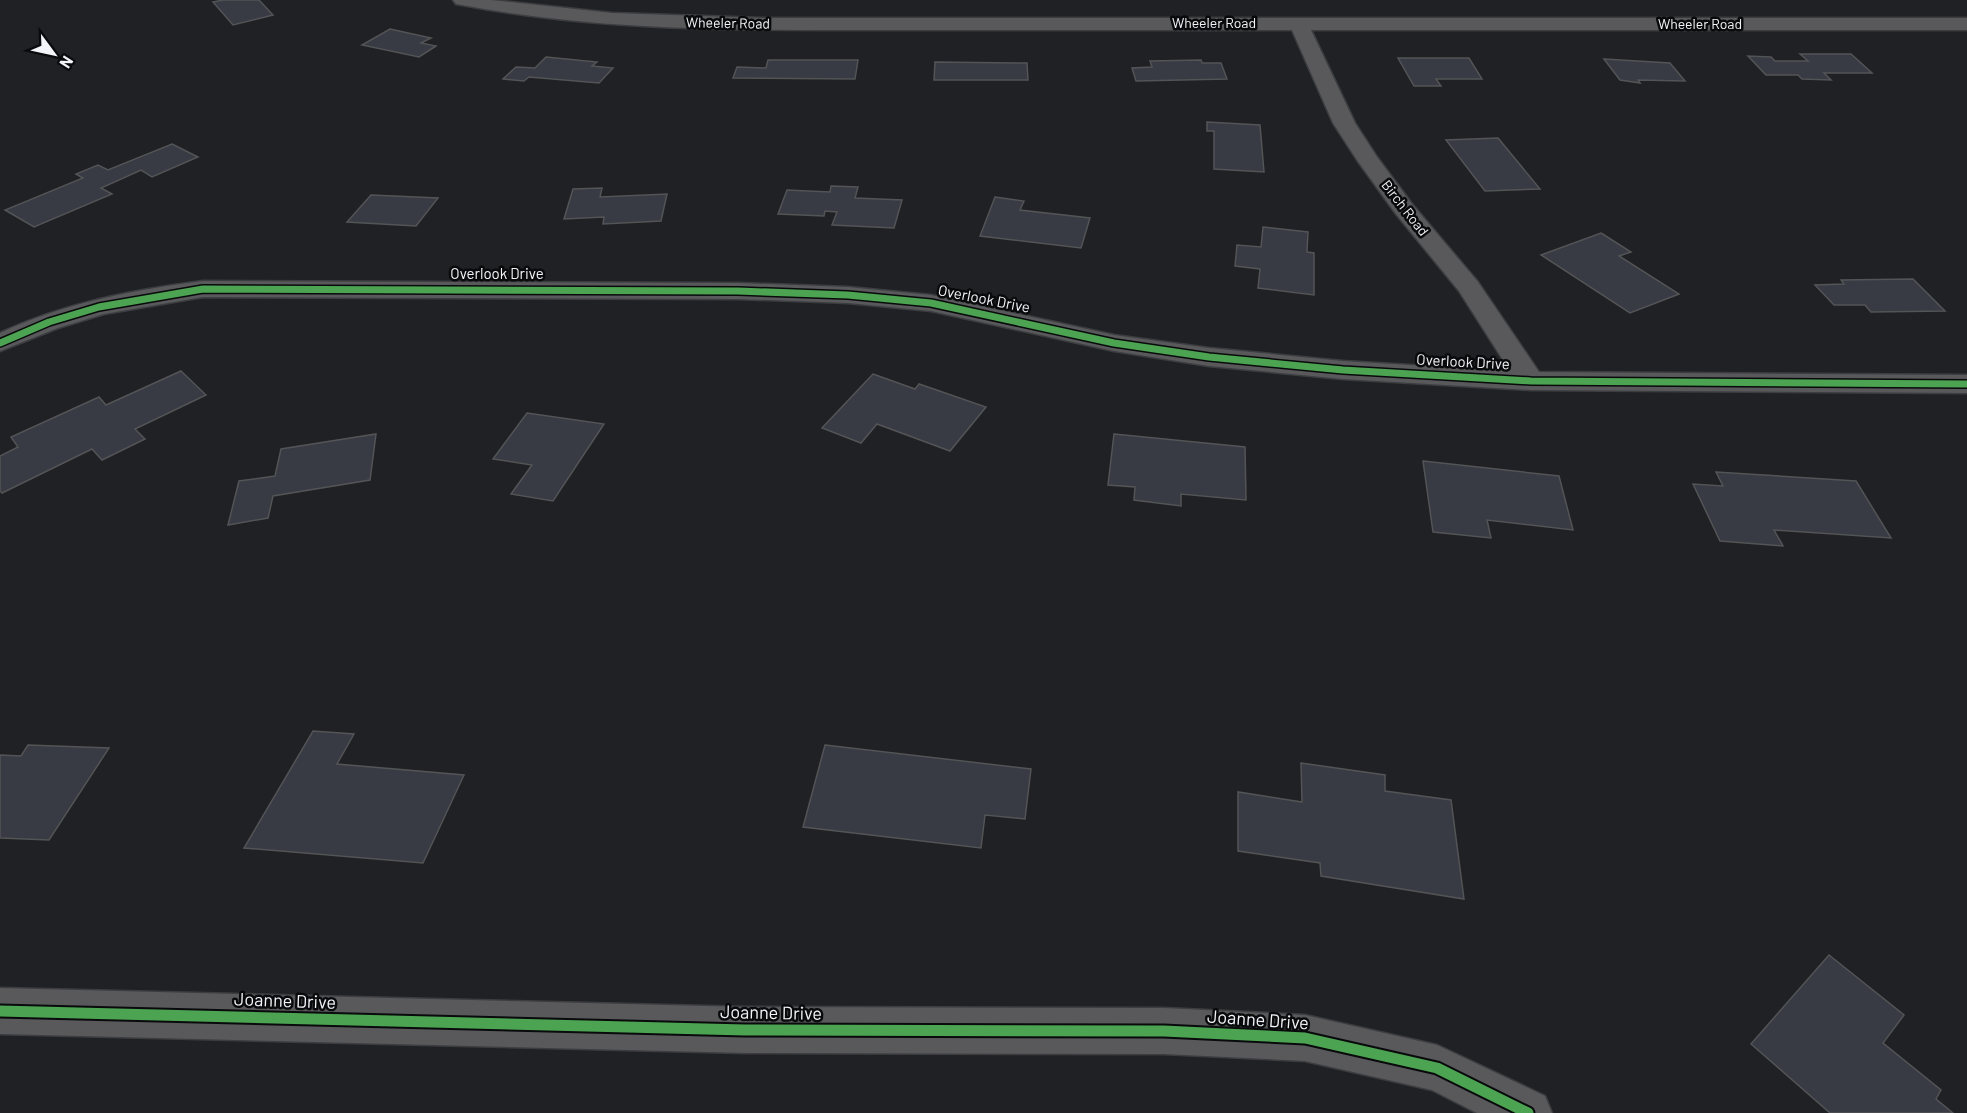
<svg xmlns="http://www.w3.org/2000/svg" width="1967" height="1113" viewBox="0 0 1967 1113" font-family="Barlow,sans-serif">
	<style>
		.building { fill: #383a44; stroke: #535456; stroke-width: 1.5 }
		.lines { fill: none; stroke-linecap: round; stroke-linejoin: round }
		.minor-casing { stroke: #3c3d40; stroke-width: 3 }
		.minor { fill: #59595c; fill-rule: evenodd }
		.cycleway-far1-casing { stroke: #090a0c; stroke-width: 10 }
		.cycleway-casing { stroke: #090a0c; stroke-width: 15 }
		.cycleway-far1 { stroke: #4ca352; stroke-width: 7 }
		.cycleway { stroke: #4ca352; stroke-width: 11 }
		.labels { text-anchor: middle; stroke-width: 5; stroke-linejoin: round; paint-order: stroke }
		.far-street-label { font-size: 14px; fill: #f3f4f9; stroke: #090a0c }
		.street-label { font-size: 15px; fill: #f3f4f9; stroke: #090a0c }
		.near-street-label { font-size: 18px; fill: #f3f4f9; stroke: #090a0c }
	</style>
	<rect width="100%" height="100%" fill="#202124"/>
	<g class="building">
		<polygon points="223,0 259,0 273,15 233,25 213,2"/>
		<polygon points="390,29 431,38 421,43 436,46 419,57 362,45"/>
		<polygon points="1800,54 1851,54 1872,73 1824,73 1831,80 1802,79 1798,75 1766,75 1748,56 1771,57 1775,61 1808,61"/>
		<polygon points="546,57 597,62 592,66 613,68 599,83 529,77 524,81 503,79 516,67 535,68"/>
		<polygon points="1398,58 1469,58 1482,79 1436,79 1441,86 1414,86"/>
		<polygon points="1604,59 1670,63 1685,81 1638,80 1640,83 1620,80"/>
		<polygon points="768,60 858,60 855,79 733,78 737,67 766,68"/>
		<polygon points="1201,60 1202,63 1221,63 1227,79 1136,81 1132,68 1152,67 1150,61"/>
		<polygon points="935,62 1027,63 1028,80 934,80"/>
		<polygon points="1207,122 1260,125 1264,172 1214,169 1214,131 1207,131"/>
		<polygon points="1498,138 1540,189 1485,191 1446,140"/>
		<polygon points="172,144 198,157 152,177 141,170 101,188 112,194 34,227 5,210 83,178 76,174 98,165 108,170"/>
		<polygon points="831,186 858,187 855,198 902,200 894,228 832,225 837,212 825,211 824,216 778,214 787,190 830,192"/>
		<polygon points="602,188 600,197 667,194 661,221 603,224 604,217 564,219 573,189"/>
		<polygon points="371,195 438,198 416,226 347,222"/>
		<polygon points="995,197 1024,201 1020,210 1090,218 1081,248 980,236"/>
		<polygon points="1263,227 1308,232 1307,252 1314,253 1314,295 1258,288 1260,269 1235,266 1237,245 1261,247"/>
		<polygon points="1601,233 1631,252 1619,256 1679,294 1630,313 1541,255"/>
		<polygon points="1913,279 1945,311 1871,312 1865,305 1834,305 1815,285 1844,284 1841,280"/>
		<polygon points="181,371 206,395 135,429 145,439 102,460 92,449 2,493 0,491 0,456 18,447 11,437 99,397 106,405"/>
		<polygon points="873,374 915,389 919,384 986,407 950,451 877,424 861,443 822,428"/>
		<polygon points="527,413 604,424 553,501 511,494 532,465 493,459"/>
		<polygon points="376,434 370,480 273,496 268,518 228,525 239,481 275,476 281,449"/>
		<polygon points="1114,434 1245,447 1246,500 1181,494 1181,506 1134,500 1135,487 1108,485"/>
		<polygon points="1423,461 1559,476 1573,530 1487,520 1491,538 1433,532"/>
		<polygon points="1716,472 1856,481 1891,538 1774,530 1783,546 1720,541 1693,484 1723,486"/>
		<polygon points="313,731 354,734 337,764 464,775 423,863 244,848"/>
		<polygon points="28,745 109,748 49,840 0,838 0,755 21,756"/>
		<polygon points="825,745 1031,769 1025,819 985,815 981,848 803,827"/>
		<polygon points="1301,763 1385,775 1385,791 1451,800 1464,899 1321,876 1320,863 1238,851 1238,792 1302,802"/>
		<polygon points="1829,955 1904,1015 1883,1043 1941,1090 1936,1099 1953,1113 1830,1113 1751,1044"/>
	</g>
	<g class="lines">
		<g class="minor-casing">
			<g id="minor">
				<path d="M453 0H491L612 13 763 18H1967V30H1311L1355 123 1377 157 1412 204 1478 282 1539 372 1967 375V393L1531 390 1343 379 1209 366 1114 351 931 311 848 303 738 299 203 297 104 314 58 328 0 351V333C64 303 133 290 203 281L738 283 848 287 931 295 1114 335 1209 348 1343 361 1510 371 1459 291 1396 214 1357 160 1333 123 1292 30C1153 30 1013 30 874 30 736 30 598 31 462 5L456 4Z"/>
				<polygon points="0,988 745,1007 1164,1008 1305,1015 1437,1045 1545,1096 1552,1113 1477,1113 1432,1090 1305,1061 1164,1054 745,1053 0,1034"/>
			</g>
		</g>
		<use href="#minor" class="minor"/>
		<g class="cycleway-far1-casing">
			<polyline id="cycleway-far1" points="0,343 49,322 99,307 203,289 738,291 848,295 931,303 1114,343 1209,357 1343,370 1531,381 1967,384"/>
		</g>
		<g class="cycleway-casing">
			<polyline id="cycleway" points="0,1011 745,1030 1164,1031 1305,1038 1437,1068 1528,1113"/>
		</g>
		<use href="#cycleway-far1" class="cycleway-far1"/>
		<use href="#cycleway" class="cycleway"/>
	</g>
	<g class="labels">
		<g class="far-street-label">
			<text transform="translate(728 23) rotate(1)" y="5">Wheeler Road</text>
			<text x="1214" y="28">Wheeler Road</text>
			<text x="1700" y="29">Wheeler Road</text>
			<text transform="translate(1405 208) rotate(52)" y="5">Birch Road</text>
		</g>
		<g class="street-label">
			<text x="497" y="279">Overlook Drive</text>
			<text transform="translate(984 299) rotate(11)" y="5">Overlook Drive</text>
			<text transform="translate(1463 362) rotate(3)" y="5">Overlook Drive</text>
		</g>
		<g class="near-street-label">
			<text transform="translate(285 1001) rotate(2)" y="6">Joanne Drive</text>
			<text transform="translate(771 1013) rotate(1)" y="6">Joanne Drive</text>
			<text transform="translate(1258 1020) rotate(4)" y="6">Joanne Drive</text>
		</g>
	</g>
	<g transform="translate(54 54) rotate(123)" stroke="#090a0c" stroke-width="4.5" paint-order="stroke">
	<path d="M0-4.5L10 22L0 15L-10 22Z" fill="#f3f4f9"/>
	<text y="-9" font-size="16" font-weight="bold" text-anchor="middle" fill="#f3f4f9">N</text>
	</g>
</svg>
